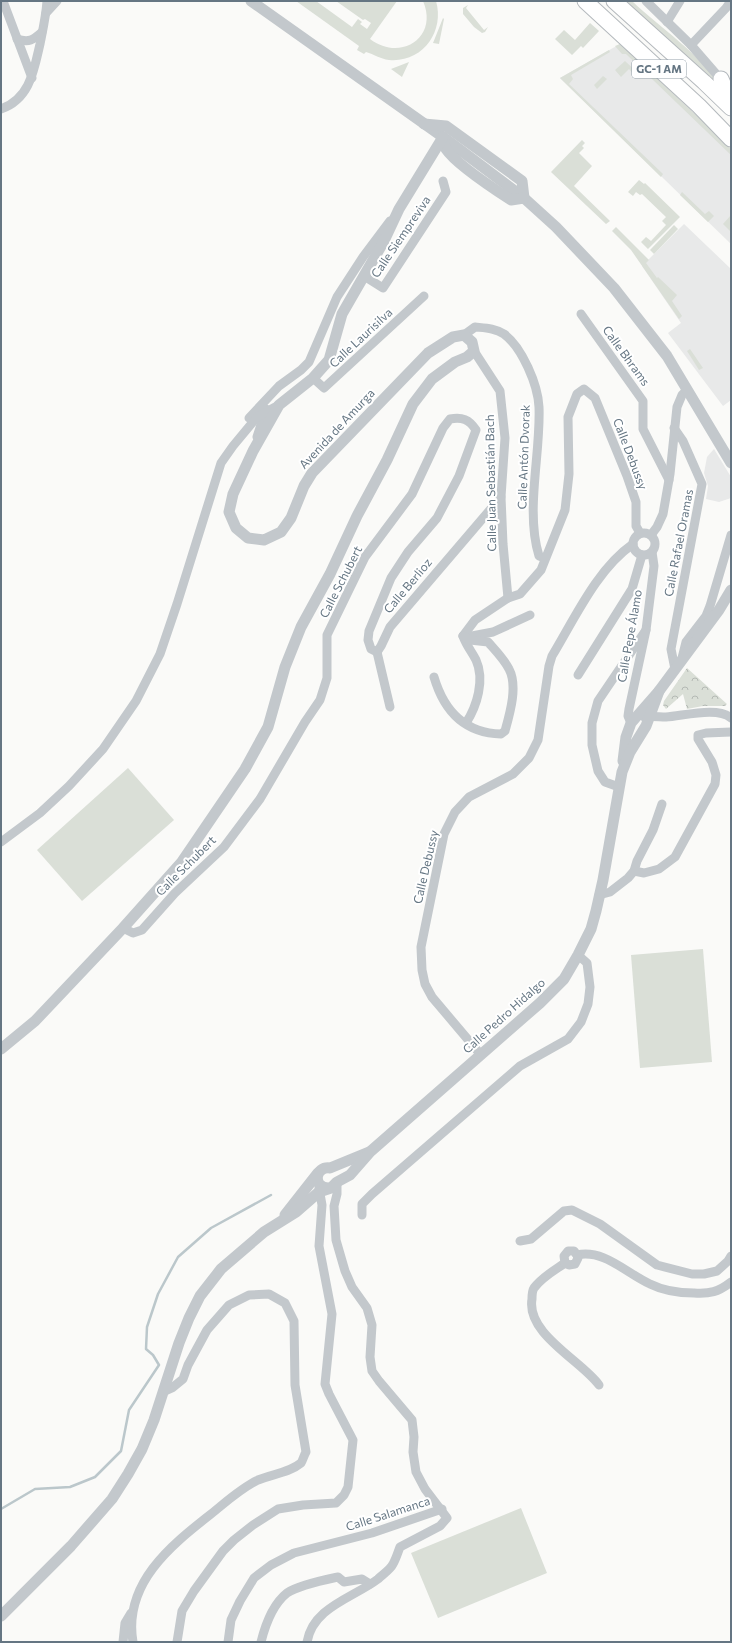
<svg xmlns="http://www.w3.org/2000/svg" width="732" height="1643" viewBox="0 0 732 1643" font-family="Commissioner,sans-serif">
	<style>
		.built { fill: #e8e9e9 }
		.green { fill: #dadfd7 }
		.forest { fill: url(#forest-crowns) }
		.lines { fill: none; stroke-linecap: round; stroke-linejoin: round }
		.stream { stroke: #bbc7cb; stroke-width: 2.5 }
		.trunk-casing { stroke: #b4b9bd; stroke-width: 17 }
		.minor { stroke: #c3c8cc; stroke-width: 9 }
		.tertiary { stroke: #c3c8cc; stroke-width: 11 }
		.trunk { stroke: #fff; stroke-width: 15 }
		.labels { text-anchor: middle; stroke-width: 4; stroke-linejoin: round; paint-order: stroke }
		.shield { fill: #fff; stroke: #939fa8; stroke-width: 1 }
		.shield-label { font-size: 11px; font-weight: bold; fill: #657683 }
		.street-label { font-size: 12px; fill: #657683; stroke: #fff }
	</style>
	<defs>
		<pattern id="forest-crowns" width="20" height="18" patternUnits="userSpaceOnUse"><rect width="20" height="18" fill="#dadfd7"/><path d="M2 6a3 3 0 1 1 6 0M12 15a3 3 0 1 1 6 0" fill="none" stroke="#b4b9b4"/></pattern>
	</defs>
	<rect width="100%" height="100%" fill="#fafaf8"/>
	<g class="built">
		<polygon points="620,44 711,129 731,149 731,244 560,78"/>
		<polygon points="684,224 731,269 731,400 723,406 668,333 681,323 642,266"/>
		<polygon points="714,449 731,477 731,498 719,502 706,499 708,486 704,473 707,457"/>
	</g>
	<g class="green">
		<path d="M296 1H316L352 27 358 19 362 22 360 24 367 29 371 23 365 19 363 20 336 1H397L370 39C400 62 439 38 423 1H436C445 32 422 63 389 60 380 59 374 54 366 52L364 54 357 50 359 46Z"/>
		<path d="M624 1H632C661 29 699 52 720 87Z"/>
		<polygon points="468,5 466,8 484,30 488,27 485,32 482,33 474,27 463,14 463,8"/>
		<polygon points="443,18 444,19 439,44 433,43"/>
		<polygon points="590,23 599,31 583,48 581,46 572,55 555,39 564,30 575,40"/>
		<polygon points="620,44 711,129 731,149 731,155 626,54 622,54 615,46"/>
		<polygon points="609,50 610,52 571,75 573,79 569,84 663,174 661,177 560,78"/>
		<polygon points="625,61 638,73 635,76 629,69 621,77 615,70"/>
		<polygon points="409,62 402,77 391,69"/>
		<polygon points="603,76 607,79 597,89 594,85"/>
		<polygon points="582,140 585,143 582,146 584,148 579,153 592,166 574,186 610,221 606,224 551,172"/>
		<polygon points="639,180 644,184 645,183 680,217 648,249 641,242 646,237 651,241 666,225 662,221 666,217 642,194 640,195 636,192 633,196 628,192"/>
		<polygon points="682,192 705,214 709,211 714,216 708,222 680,195"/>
		<polygon points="731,215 731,232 723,224"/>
		<polygon points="674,225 678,229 654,254 650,250"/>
		<polygon points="616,227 649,260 646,263 657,278 658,277 677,295 672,301 682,316 679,319 631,250 612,231"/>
		<polygon points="690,349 703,368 699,370 687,351"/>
		<polygon points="128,768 174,820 82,901 37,850"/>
		<polygon points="703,949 712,1062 640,1068 631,955"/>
		<polygon points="521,1508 547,1573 438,1618 411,1553"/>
	</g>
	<polygon class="forest" points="687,668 727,704 725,706 703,706 687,709 683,694 666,709 663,705 664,701"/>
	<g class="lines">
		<polyline class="stream" points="1,1509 35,1489 70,1487 95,1477 121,1451 129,1410 159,1365 153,1355 146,1349 147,1327 158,1294 178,1257 211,1228 271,1195"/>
		<g class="trunk-casing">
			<g id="trunk">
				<polyline points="585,1 699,106 731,139"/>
				<polyline points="614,1 704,82 731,108"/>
				<polyline points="721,79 731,102"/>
			</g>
		</g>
		<g class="minor">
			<polyline points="3,1 32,78"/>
			<polyline points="646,1 691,45 724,83"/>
			<polyline points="46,13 57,1"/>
			<polyline points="667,22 680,1"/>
			<path d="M17 39C29 43 33 40 42 32"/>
			<polyline points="691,45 726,8 731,1"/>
			<path d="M1 109C30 99 34 70 40 44 43 29 46 16 47 1"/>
			<polyline points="364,276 383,288 446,192 443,181"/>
			<polyline points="581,314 643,401 643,429 669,480"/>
			<path d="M464 335 475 327C485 328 495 328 504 334 522 347 538 385 539 407 541 453 525 511 539 556L545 558"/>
			<polyline points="474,351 500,391 505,438 501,497 503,544 508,598"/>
			<polyline points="313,378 324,388 424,296"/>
			<polyline points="249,418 279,386 301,370 309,362 337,297 363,257 390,221"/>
			<polyline points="674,428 683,441 702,484 671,649 675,669"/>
			<polyline points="257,437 266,409"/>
			<circle cx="644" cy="544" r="11"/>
			<polyline points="651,535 657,527 663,514 670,474 677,407 682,395 687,390"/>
			<polyline points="463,636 475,620 508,598 520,594 541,570 565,510 569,474 568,417 577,394 584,389 595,398 627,476 636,502 636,526 640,533"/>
			<path d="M463 636C466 645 472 652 476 660 485 680 477 706 466 723"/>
			<polyline points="472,636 493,632 530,615"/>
			<polyline points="377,652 381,646 390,627 501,497"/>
			<polyline points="377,652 390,707"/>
			<polyline points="682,658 686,642 706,616 710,606 731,535"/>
			<polyline points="578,675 632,589 642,555"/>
			<path d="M434 677C444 711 464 733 501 734L505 731C510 713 518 686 509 669 504 659 495 650 488 642L470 640 463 636"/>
			<path d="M644 717C652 716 659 717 666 717 683 716 718 706 731 718"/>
			<polyline points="631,723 628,716 629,709 646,630 654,566 652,552"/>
			<polyline points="619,787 605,782 598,771 592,745 592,723 598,701 646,630"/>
			<polyline points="1,842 40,813 69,786 103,749 136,701 160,654 177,604 221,463 233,446 257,417 279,405"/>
			<polyline points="634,871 644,873 659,869 675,857 715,784 716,775 712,762 698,739 698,735 706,733 731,732"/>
			<polyline points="599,895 610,892 628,878 634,871 637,861 653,830 662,804"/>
			<path d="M123 928 133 933 142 930 175 893 224 847 260 799 305 722 320 700 327 678V635L365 557 412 494 443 428 450 419C462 417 469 419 476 430L459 476 437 518 408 552 391 578 369 631 368 640 371 649 377 652"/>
			<path d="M481 1055 432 997 425 984 422 970 421 947 444 834 455 812 469 797 513 774 529 758 538 740 549 666 552 656C575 618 597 569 633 544"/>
			<polyline points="362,1215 362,1204 372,1194 520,1066 568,1039 581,1022 588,1004 590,987 587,963 578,955"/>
			<polyline points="520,1241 531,1239 564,1211 572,1210 600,1224 657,1265 692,1274 704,1274 717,1271 728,1261 731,1256"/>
			<path d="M577 1255C604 1249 626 1273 650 1284 664 1291 678 1293 694 1293 710 1294 718 1292 731 1282"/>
			<path d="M565 1263C555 1270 542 1277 534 1288 532 1291 532 1295 532 1299 526 1334 582 1361 599 1385"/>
			<polyline points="565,1263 564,1256 568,1251 574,1251 577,1255"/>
			<polyline points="565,1263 569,1265 575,1264 578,1258 577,1255"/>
			<polyline points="123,1642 125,1623 131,1613"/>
			<path d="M133 1642C123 1584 170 1546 211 1514 226 1502 241 1488 258 1480 272 1474 289 1473 301 1463 303 1460 304 1455 306 1452L295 1385 294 1321 285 1303 269 1294 249 1295 229 1305 207 1330 188 1365 183 1379 172 1388 163 1392"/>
			<polyline points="177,1642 182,1611 194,1591 223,1551 234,1540 253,1525 278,1509 303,1505 336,1503 344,1495 348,1487 353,1440 329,1394 325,1384 332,1314 319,1246 322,1205 319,1188"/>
			<polyline points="228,1642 231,1620 240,1601 254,1578 271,1565 294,1553 372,1533 442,1509"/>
			<path d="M261 1642C265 1626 273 1604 287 1593 299 1585 324 1580 338 1577L344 1582 362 1579 370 1584"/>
			<path d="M307 1642C313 1607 353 1598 378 1579 383 1574 390 1570 393 1564 396 1559 398 1552 400 1547L440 1526 447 1518 425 1489 416 1472 413 1452 414 1437 412 1420 379 1381 372 1371 370 1357 372 1325 367 1308 352 1287 345 1271 336 1240 334 1206 337 1194V1182"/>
		</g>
		<g class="tertiary">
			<polyline points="251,1 443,137 524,198 556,227 614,288 667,356 731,463"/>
			<polyline points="424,124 446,126 522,181 524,198"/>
			<path d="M443 137C444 141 444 146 446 149 456 164 494 189 511 200L524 198"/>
			<polyline points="623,761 626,737 631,723 659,691 719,610 731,590"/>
			<polyline points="1,1049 35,1021 123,928 181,863 245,769 268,727 285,667 301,627 330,574 357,516 387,460 413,404 432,379 455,362 467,357 474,351 472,342 464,335 453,337 428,353 312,473 304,486 291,518 281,532 264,540 248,538 236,528 229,512 233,494 253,451 279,405 313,378 329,360 342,314 384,241 399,209 443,137"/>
			<path d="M328 1188C312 1187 315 1166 330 1168L369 1152"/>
			<polyline points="285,1215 318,1173"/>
			<polyline points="1,1616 71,1546 112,1499 128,1474 142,1449 154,1420 179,1343 189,1318 200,1296 221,1269 264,1232 296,1212 319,1192 331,1188 337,1182 350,1175 371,1151 540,1003 564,979 578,955 591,929 596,911 603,880 622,772 630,752 646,726 659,691"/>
		</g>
		<use href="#trunk" class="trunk"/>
	</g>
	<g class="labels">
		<rect class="shield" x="632" y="60" width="54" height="18" rx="3"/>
		<g class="shield-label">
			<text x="659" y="73">GC-1 AM</text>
		</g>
		<g class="street-label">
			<text transform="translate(401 237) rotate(-56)" y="4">Calle Siempreviva</text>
			<text transform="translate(361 338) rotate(-43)" y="4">Calle Laurisilva</text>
			<text transform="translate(626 356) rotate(54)" y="4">Calle Bhrams</text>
			<text transform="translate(337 429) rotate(-47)" y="4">Avenida de Amurga</text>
			<text transform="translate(630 454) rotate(69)" y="4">Calle Debussy</text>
			<text transform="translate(524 457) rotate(-88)" y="4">Calle Antón Dvorak</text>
			<text transform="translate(491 483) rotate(-91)" y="4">Calle Juan Sebastián Bach</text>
			<text transform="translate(679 543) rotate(-79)" y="4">Calle Rafael Oramas</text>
			<text transform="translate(341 582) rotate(-63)" y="4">Calle Schubert</text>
			<text transform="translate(408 586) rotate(-50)" y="4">Calle Berlioz</text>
			<text transform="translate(630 636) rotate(-80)" y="4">Calle Pepe Álamo</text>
			<text transform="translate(186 866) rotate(-45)" y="4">Calle Schubert</text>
			<text transform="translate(426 867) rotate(-77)" y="4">Calle Debussy</text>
			<text transform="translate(504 1016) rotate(-42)" y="4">Calle Pedro Hidalgo</text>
			<text transform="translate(388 1514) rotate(-18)" y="4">Calle Salamanca</text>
		</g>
	</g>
	<rect width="732" height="1643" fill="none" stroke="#657683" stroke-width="4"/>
</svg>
